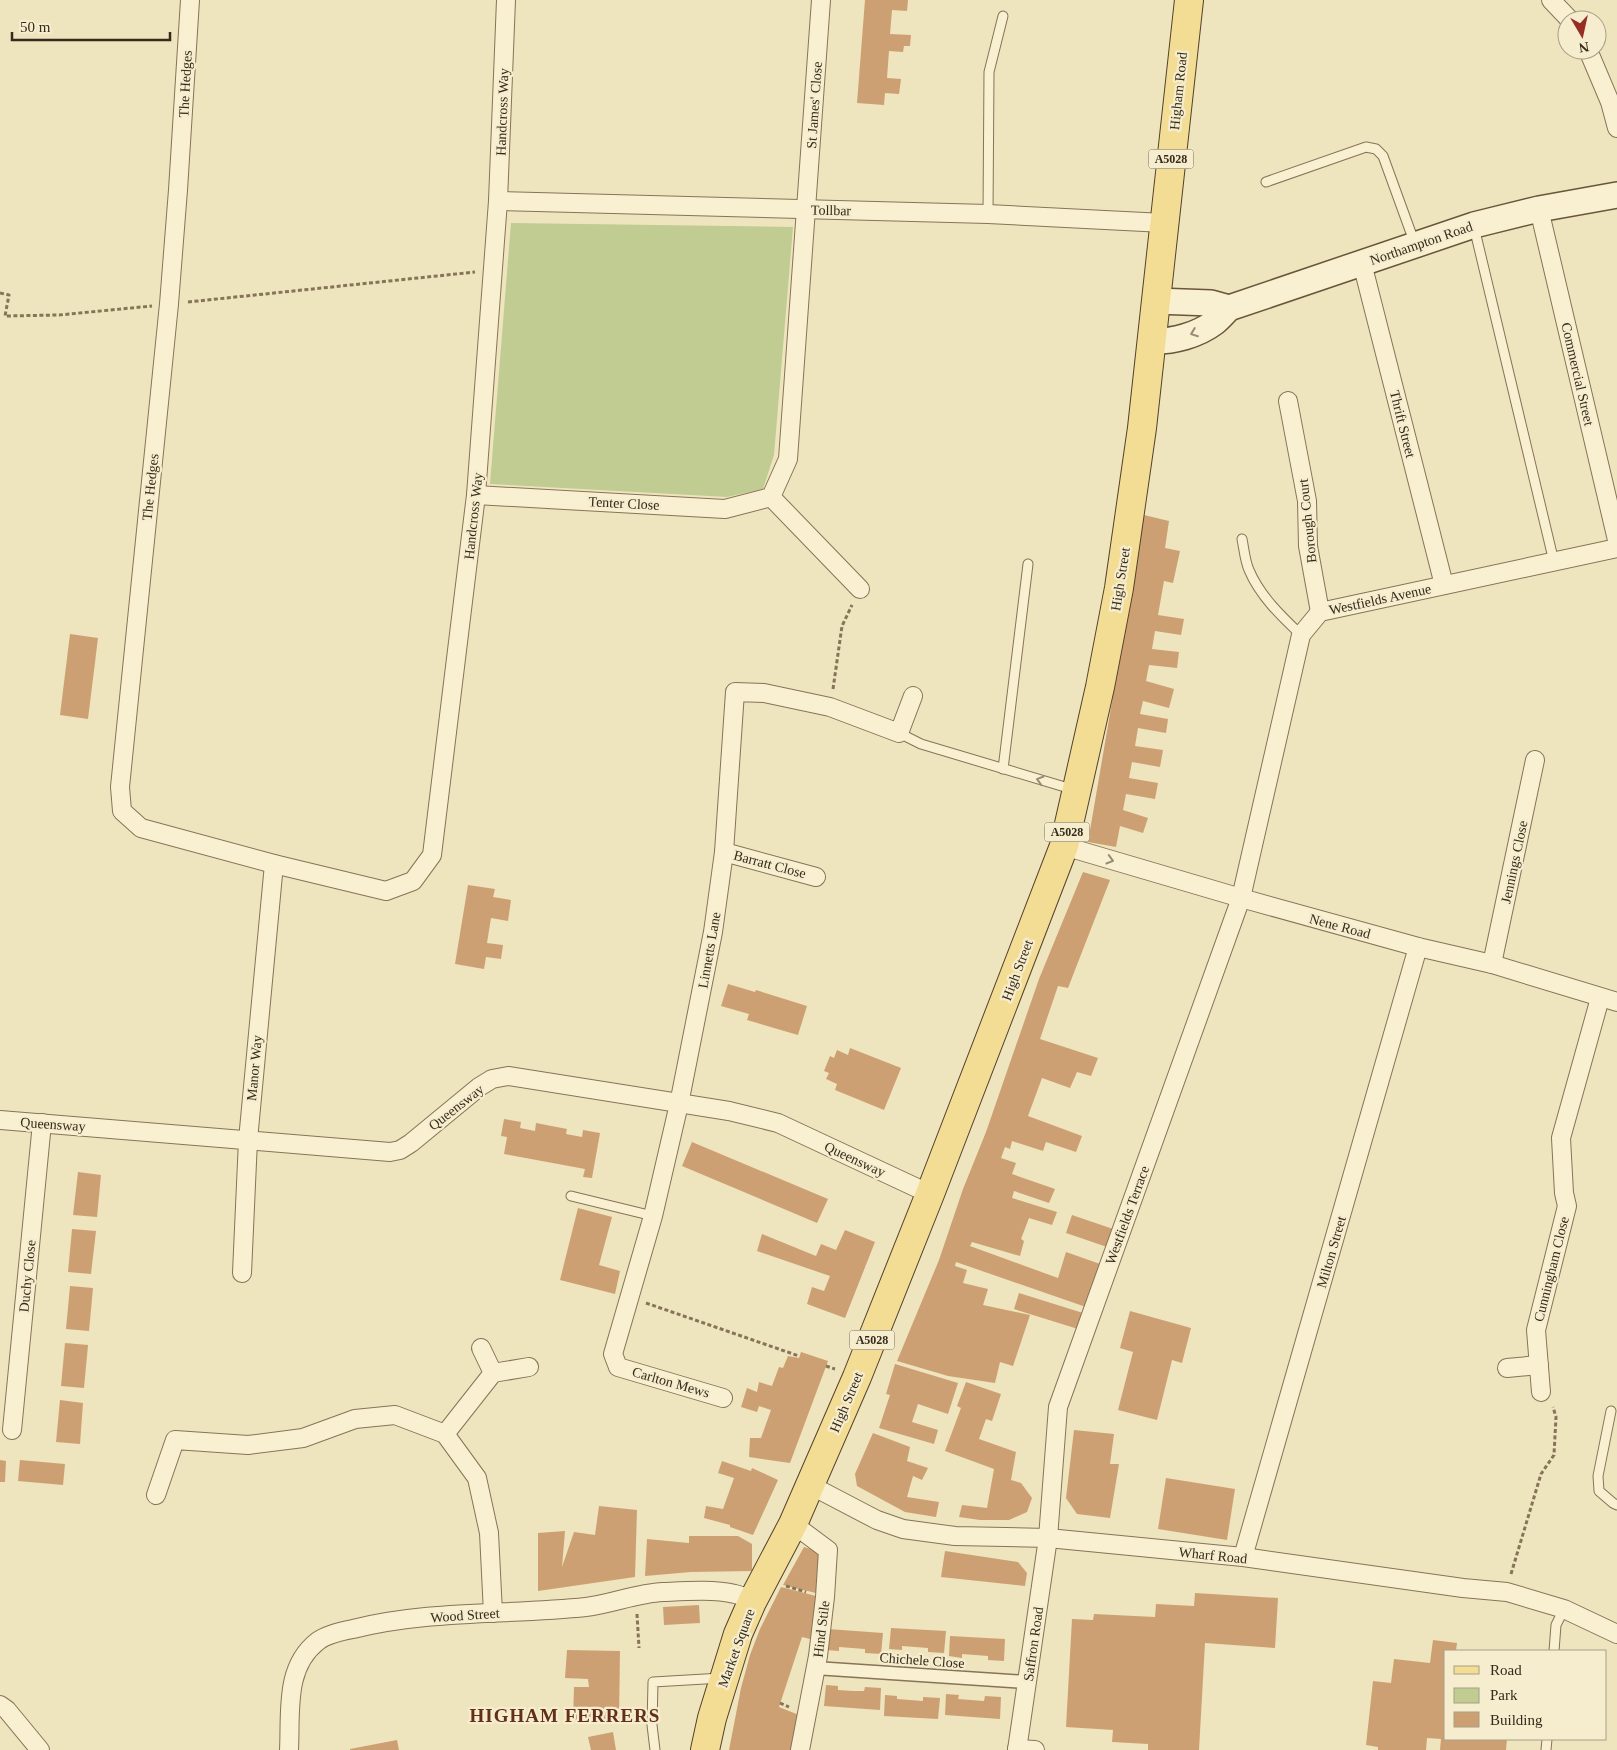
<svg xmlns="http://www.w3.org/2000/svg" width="1617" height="1750" viewBox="0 0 1617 1750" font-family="'Times New Roman',serif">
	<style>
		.green { fill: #c0cc92 }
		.building { fill: #cda073 }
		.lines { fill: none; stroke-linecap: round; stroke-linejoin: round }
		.service-casing { stroke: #867457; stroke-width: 11 }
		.pedestrian-casing { stroke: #867457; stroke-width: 15 }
		.minor-casing { stroke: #867457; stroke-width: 20 }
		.secondary-casing { stroke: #68553a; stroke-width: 28 }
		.primary-casing { stroke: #54412b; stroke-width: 30 }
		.path { stroke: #867457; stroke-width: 3; stroke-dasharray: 4 2.5; stroke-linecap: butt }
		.service { stroke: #f9f0d1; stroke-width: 9 }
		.pedestrian { stroke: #f9f0d1; stroke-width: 12 }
		.minor { stroke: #f9f0d1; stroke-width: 18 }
		.secondary { stroke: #f9f0d1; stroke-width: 25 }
		.primary { stroke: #f3dd94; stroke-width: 28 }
		.oneway { stroke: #978d76 }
		.labels { text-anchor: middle; stroke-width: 4.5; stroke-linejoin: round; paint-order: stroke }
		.shield { fill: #f5edcd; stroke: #6f6450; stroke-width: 1 }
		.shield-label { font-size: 12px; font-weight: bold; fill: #352a1b }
		.street-label { font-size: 14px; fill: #352a1b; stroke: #f5edcd }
		.district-label { font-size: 19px; font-weight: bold; letter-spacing: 1px; fill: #622f1a; stroke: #f5edcd }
	</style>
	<rect width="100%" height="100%" fill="#eee4be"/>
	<polygon class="green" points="511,223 793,227 774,455 763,489 727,497 490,484"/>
	<g class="building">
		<polygon points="865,0 908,0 907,11 892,10 890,34 911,35 910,46 904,46 903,52 889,51 887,78 901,79 899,94 885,93 884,105 857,103"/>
		<polygon points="1144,515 1169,521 1165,548 1180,551 1173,583 1164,581 1158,615 1184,619 1181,635 1155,631 1152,649 1179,652 1177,668 1149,665 1146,681 1174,689 1169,708 1143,701 1140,714 1168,719 1166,733 1138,728 1135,746 1163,750 1160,767 1132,762 1129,778 1158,783 1155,799 1126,794 1123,810 1148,818 1143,833 1120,826 1116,847 1088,842"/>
		<polygon points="70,634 98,638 88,719 60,715"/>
		<polygon points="1083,872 1110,880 1068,988 1058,986 1040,1039 1098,1058 1091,1076 1077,1072 1070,1088 1042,1078 1028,1116 1082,1136 1076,1152 1046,1142 1043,1151 1012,1141 1010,1149 1005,1147 1001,1158 1016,1163 1012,1174 1055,1189 1049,1203 1014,1191 1012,1198 1057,1212 1052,1225 1029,1218 1021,1239 1024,1241 1020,1256 972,1242 970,1246 1058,1278 1066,1252 1103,1265 1086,1307 956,1262 955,1266 967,1270 963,1283 988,1289 983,1305 1030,1315 1013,1366 1000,1362 995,1383 948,1376 897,1361 939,1260 963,1189 986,1132 1039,979"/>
		<polygon points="468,885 495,889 493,897 511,900 508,921 491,918 487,943 503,945 501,959 486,957 484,969 455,964"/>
		<polygon points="728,984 755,992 756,990 807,1006 798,1035 747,1020 749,1014 721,1006"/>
		<polygon points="850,1048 901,1068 884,1110 835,1090 837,1084 826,1079 829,1073 824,1071 830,1056 834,1058 837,1050 848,1055"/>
		<polygon points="504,1119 521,1122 520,1128 535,1131 536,1123 567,1129 566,1134 582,1137 583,1130 600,1133 592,1178 583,1177 585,1169 504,1154 507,1137 501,1136"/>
		<polygon points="692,1142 828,1199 817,1223 682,1166"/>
		<polygon points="78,1172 101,1175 97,1217 73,1215"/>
		<polygon points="578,1208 612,1217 599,1265 620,1271 615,1294 560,1280"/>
		<polygon points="1072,1215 1116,1230 1110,1248 1066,1233"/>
		<polygon points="72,1229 96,1231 91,1274 68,1272"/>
		<polygon points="845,1230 875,1242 845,1318 807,1304 812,1287 824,1291 830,1276 757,1251 762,1234 816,1256 821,1244 836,1250"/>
		<polygon points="70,1286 93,1288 89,1331 66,1329"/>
		<polygon points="1019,1293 1083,1313 1078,1329 1014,1309"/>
		<polygon points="1130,1311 1191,1328 1182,1363 1172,1360 1157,1420 1118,1410 1133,1352 1120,1348"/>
		<polygon points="65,1343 88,1345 84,1388 61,1386"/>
		<polygon points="801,1352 828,1361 790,1463 749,1457 750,1438 761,1438 771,1410 759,1406 757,1412 741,1407 747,1388 757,1392 759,1382 772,1386 779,1367 783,1368 788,1356 799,1358"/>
		<polygon points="895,1364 958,1383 948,1414 918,1404 912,1422 938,1430 934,1444 879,1428 890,1395 886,1394"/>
		<polygon points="966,1382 1001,1394 992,1421 986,1419 979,1439 1016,1452 1011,1480 1021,1483 1032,1498 1027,1512 1009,1520 980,1520 959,1517 962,1505 987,1508 994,1469 945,1451 961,1408 957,1406"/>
		<polygon points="60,1400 83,1403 80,1444 56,1442"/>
		<polygon points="1074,1430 1114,1434 1110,1464 1119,1464 1110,1518 1077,1514 1066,1498"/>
		<polygon points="873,1433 910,1447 907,1461 928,1468 922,1480 913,1476 907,1497 939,1502 936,1517 905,1512 857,1486 855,1474"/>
		<polygon points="0,1460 6,1461 5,1482 0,1482"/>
		<polygon points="20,1460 65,1464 63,1485 18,1481"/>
		<polygon points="722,1461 751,1471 752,1468 778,1480 753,1535 730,1527 730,1525 704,1518 706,1506 723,1509 734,1478 718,1473"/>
		<polygon points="1166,1478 1235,1489 1227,1540 1158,1529"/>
		<polygon points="599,1506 637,1510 635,1577 538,1591 538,1533 565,1531 562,1567 574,1532 595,1535"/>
		<polygon points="689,1536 738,1536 752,1544 752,1571 691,1572 645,1576 647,1539 689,1543"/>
		<polygon points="804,1547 824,1553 820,1594 783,1585"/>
		<polygon points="945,1551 1018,1562 1027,1573 1025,1586 941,1577"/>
		<polygon points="781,1587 820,1597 810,1639 802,1637 779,1707 799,1715 794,1750 729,1750 741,1688 750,1655 760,1629"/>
		<polygon points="1195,1593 1278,1598 1275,1648 1205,1643 1199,1750 1148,1750 1148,1744 1112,1742 1113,1730 1066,1727 1072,1619 1093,1620 1094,1614 1155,1617 1156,1604 1194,1606"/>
		<polygon points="699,1605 700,1623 664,1625 663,1607"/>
		<polygon points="891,1628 946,1631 944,1653 928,1652 928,1648 902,1646 902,1650 889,1649"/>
		<polygon points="828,1629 883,1633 881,1654 865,1653 865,1649 839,1647 839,1651 826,1650"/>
		<polygon points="950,1636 1005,1639 1004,1661 988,1660 988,1656 962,1654 962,1658 949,1656"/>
		<polygon points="1433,1640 1457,1643 1456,1651 1446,1651 1446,1739 1507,1739 1506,1750 1440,1750 1441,1739 1427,1738 1426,1750 1378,1750 1378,1747 1366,1745 1373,1681 1391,1683 1394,1659 1430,1663"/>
		<polygon points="567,1650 620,1651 619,1720 573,1720 574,1687 589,1687 588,1679 565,1678"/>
		<polygon points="826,1685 838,1686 838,1690 853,1691 864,1691 865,1687 881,1688 880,1710 824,1706"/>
		<polygon points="946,1694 959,1695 958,1699 984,1701 985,1696 1001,1697 1000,1719 945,1715"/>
		<polygon points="885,1695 897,1696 897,1699 923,1701 923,1697 940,1698 938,1719 884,1716"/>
		<polygon points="613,1732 616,1750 591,1750 588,1737"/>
		<polygon points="397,1740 399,1750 350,1750 350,1749"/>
	</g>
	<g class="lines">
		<g class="service-casing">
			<g id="service">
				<polyline points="1266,182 1366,147 1376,149 1383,156 1415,244"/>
				<polyline points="988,214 989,72 1003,16"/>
				<polyline points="1474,227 1554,562"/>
				<path d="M1242 539C1244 549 1245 561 1249 570 1260 596 1281 616 1301 635"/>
				<polyline points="899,733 921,744 1075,790"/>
				<polyline points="1003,769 1028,564"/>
				<polyline points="571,1196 653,1216"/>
				<polyline points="1611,1411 1598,1476 1599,1491 1613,1503 1617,1505"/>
				<polyline points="1554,1651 1556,1625 1564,1609"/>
				<polyline points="655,1750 652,1725 653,1682 722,1678"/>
				<polyline points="1546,1750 1547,1739"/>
			</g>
		</g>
		<g class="pedestrian-casing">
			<polyline id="pedestrian" points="815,1668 1027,1682"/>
		</g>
		<g class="minor-casing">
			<g id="minor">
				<polyline points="190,0 178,190 169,304 120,787 122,811 141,828 274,864 386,891 413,881 432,855 476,495 498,201 506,0"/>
				<polyline points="1551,0 1570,20"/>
				<polyline points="1588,50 1610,102 1617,128"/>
				<polyline points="498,201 988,214 1164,223"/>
				<polyline points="1539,209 1617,540"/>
				<polyline points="1362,263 1444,585"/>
				<polyline points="1288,401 1307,501 1308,546 1320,612"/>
				<polyline points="476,495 725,509 771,497 788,459 821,0"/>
				<polyline points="771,497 860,589"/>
				<polyline points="1064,846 1241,898 1418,947 1492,964 1617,1002"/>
				<polyline points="724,852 816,877"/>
				<polyline points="1492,964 1535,760"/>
				<polyline points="0,1120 390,1152 400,1150 411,1143 479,1087 492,1079 508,1076 729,1111 778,1123 930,1194"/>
				<polyline points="242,1273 248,1140 274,864"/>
				<polyline points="481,1348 493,1373"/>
				<polyline points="1507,1368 1539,1365"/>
				<polyline points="1541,1392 1536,1330 1567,1206 1564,1193 1561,1138 1600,998"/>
				<polyline points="723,1398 618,1367 613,1354 653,1216 679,1104 713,932 724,852 735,692 764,693 830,707 899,733 913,696"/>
				<polyline points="12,1430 42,1123"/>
				<polyline points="445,1434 493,1373 529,1367"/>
				<polyline points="810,1485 877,1520 903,1529 955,1536 1048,1538 1243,1557 1463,1588 1507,1592 1564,1609 1617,1634"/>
				<polyline points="156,1495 175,1440 248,1445 303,1438 355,1419 395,1415 445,1434 477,1478 489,1533 493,1613"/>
				<polyline points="793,1524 828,1550 825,1597 818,1656 800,1750"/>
				<polyline points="1243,1557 1418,947"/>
				<polyline points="0,1705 7,1710 40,1750"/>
				<polyline points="1017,1749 1035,1750"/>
				<path d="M289 1750C291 1713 284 1667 318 1641 326 1635 342 1631 353 1629 429 1610 508 1615 586 1607 612 1604 637 1593 663 1592 686 1591 713 1589 735 1594 741 1595 747 1599 752 1602"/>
				<polyline points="1017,1750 1048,1538 1058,1407 1241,898 1301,635 1320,612 1617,548"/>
			</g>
		</g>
		<g class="secondary-casing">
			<g id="secondary">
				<polyline points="1156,301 1211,303 1229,308"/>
				<path d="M1151 341C1173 342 1198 335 1215 322 1220 318 1225 312 1229 308L1474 225 1539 209 1617 195"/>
			</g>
		</g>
		<g class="primary-casing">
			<polyline id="primary" points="705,1750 712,1718 738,1634 752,1602 793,1524 857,1377 930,1194 1064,846 1100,687 1119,588 1142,428 1189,0"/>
		</g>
		<g class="path">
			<polyline points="0,293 9,295 5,316 59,315 152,306"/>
			<polyline points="188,302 475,272"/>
			<polyline points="833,689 842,626 852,605"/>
			<polyline points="646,1303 799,1356"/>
			<polyline points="826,1366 835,1369"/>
			<polyline points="1511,1574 1541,1474 1554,1455 1556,1417 1553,1407"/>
			<polyline points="786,1586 806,1592"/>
			<polyline points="637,1614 639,1648"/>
			<polyline points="780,1703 789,1707"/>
		</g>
		<use href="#service" class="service"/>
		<use href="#pedestrian" class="pedestrian"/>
		<use href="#minor" class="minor"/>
		<use href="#secondary" class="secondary"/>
		<use href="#primary" class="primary"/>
	</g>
	<defs><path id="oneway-chevron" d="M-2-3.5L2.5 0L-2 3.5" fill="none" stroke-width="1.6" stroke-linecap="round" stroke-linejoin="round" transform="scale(1.25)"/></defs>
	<g class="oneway">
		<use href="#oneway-chevron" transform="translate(1194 333) rotate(159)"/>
		<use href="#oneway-chevron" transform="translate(1040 780) rotate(-164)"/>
		<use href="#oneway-chevron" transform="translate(1110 860) rotate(16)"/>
	</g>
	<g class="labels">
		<g class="shield">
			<rect x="1148.5" y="149.5" width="45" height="19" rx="4"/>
			<rect x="1044.5" y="822.5" width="45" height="19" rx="4"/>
			<rect x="849.5" y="1330.5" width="45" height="19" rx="4"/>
		</g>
		<g class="shield-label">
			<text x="1171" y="163">A5028</text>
			<text x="1067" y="836">A5028</text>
			<text x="872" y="1344">A5028</text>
		</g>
		<g class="street-label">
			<text transform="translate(185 84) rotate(-87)" y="5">The Hedges</text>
			<text transform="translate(1178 91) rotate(-84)" y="5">Higham Road</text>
			<text transform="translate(814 105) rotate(-86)" y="5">St James' Close</text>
			<text transform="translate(502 112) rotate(-88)" y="5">Handcross Way</text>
			<text transform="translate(831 210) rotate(1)" y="5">Tollbar</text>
			<text transform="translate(1421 243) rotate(-19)" y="5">Northampton Road</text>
			<text transform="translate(1578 374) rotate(77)" y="5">Commercial Street</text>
			<text transform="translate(1403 424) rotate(76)" y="5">Thrift Street</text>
			<text transform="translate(150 487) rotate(-84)" y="5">The Hedges</text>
			<text transform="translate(624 503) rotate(3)" y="5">Tenter Close</text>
			<text transform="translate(473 516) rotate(-84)" y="5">Handcross Way</text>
			<text transform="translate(1307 521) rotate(-96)" y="5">Borough Court</text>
			<text transform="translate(1120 579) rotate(-81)" y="5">High Street</text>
			<text transform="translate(1380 599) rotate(-12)" y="5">Westfields Avenue</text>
			<text transform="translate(1514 862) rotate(-78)" y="5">Jennings Close</text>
			<text transform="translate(770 864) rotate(15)" y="5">Barratt Close</text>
			<text transform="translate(1340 926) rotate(15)" y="5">Nene Road</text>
			<text transform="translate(709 950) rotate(-80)" y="5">Linnetts Lane</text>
			<text transform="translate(1017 970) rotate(-69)" y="5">High Street</text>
			<text transform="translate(254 1068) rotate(-85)" y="5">Manor Way</text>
			<text transform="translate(456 1107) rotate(-38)" y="5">Queensway</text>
			<text transform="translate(53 1124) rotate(4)" y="5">Queensway</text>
			<text transform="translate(855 1159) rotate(25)" y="5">Queensway</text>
			<text transform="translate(1127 1215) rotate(-70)" y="5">Westfields Terrace</text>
			<text transform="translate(1331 1252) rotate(-74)" y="5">Milton Street</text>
			<text transform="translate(1551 1269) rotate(-76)" y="5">Cunningham Close</text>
			<text transform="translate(27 1276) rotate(-84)" y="5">Duchy Close</text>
			<text transform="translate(671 1382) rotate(16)" y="5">Carlton Mews</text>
			<text transform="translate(846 1402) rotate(-67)" y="5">High Street</text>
			<text transform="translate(1213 1555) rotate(6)" y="5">Wharf Road</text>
			<text transform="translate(465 1615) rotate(-4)" y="5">Wood Street</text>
			<text transform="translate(821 1629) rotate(-83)" y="5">Hind Stile</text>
			<text transform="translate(1033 1644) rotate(-82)" y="5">Saffron Road</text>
			<text transform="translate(736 1648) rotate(-70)" y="5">Market Square</text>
			<text transform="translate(922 1660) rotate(4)" y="5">Chichele Close</text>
		</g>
		<g class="district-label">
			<text x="565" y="1722">HIGHAM FERRERS</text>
		</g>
	</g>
	<rect x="1444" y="1650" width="162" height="90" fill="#f5edcd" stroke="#a89f86"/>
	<rect x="1454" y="1666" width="25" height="8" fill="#f3dd94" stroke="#a89f86"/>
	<text x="1490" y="1675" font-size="15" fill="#352a1b">Road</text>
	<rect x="1454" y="1688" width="25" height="15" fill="#c0cc92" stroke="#a89f86"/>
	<text x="1490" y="1700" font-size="15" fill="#352a1b">Park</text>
	<rect x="1454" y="1712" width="25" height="15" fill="#cda073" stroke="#a89f86"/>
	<text x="1490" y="1725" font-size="15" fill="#352a1b">Building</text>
	<g transform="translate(1582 35) rotate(171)"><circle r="24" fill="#f5edcd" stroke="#a89f86"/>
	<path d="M0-4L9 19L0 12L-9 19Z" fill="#962e26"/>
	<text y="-8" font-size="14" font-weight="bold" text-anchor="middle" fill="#352a1b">N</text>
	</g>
	<path d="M12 32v8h158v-8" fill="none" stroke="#352a1b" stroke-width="2.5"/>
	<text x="20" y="32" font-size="15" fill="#352a1b" stroke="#f5edcd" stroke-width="4" paint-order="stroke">50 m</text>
</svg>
